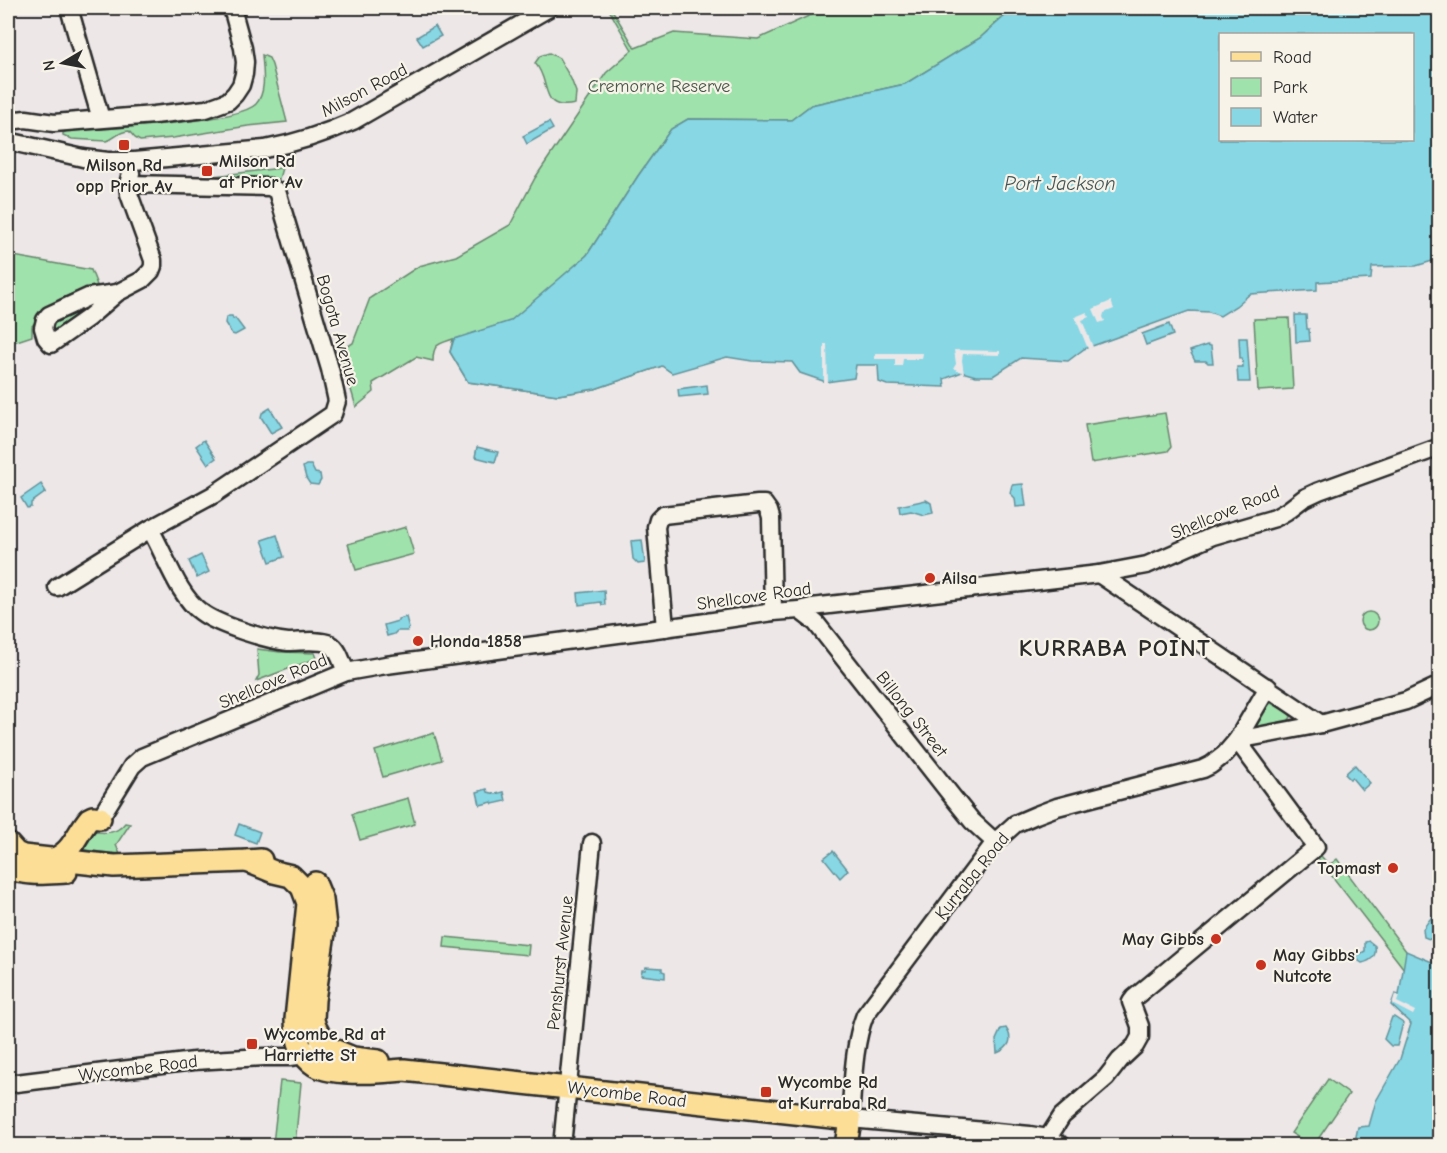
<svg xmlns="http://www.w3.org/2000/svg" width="1447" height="1153" viewBox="0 0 1447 1153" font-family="'Comic Neue',sans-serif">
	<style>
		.green { fill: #a0e2ac; stroke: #66866c; stroke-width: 1.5 }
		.water { fill: #87d7e4; stroke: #62929a; stroke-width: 1.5; fill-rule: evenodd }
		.pier { fill: #ede7e8 }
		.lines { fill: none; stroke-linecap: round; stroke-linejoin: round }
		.minor-casing { stroke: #2b2b2b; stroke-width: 21 }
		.major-casing { stroke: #2b2b2b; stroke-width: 26 }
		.minor { stroke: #f7f3e8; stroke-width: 16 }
		.major { stroke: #fcde96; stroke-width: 21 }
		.poi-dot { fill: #c8321e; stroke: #f7f3e8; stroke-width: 2 }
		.labels { text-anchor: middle; stroke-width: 4.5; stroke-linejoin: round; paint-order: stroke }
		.park-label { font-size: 18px; fill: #48594b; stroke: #f7f3e8 }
		.street-label { font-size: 18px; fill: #2b2b2b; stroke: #f7f3e8 }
		.poi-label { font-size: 18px; font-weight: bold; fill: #2b2b2b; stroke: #f7f3e8; text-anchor: start }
		.water-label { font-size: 20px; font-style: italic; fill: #425659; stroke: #f7f3e8 }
		.district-label { font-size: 24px; font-weight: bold; letter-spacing: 1.5px; fill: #2b2b2b; stroke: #f7f3e8 }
	</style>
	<rect width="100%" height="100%" fill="#ede7e8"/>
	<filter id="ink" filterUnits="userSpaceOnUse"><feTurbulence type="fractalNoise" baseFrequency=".0167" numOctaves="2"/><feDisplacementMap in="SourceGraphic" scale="12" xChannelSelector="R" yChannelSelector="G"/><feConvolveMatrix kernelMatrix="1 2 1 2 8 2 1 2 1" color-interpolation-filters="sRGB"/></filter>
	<g filter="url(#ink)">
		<g class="green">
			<path d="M608 8H611L635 48 674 33 758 39 813 14 885 10 888 8H1012L980 38 905 84 811 105 791 120 688 119 671 129 638 176 587 255 552 286 672 373 662 366 595 389 558 395 468 382 450 352 453 339C438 344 433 344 433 361L416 357 373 383 374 392 356 407 340 351 353 343 370 298 419 266 456 256 510 225 535 178 606 73 632 50Z"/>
			<path d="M549 53 559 58 571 79 576 92 575 104C538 112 552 81 535 63L540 56Z"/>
			<path d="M262 55 269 58 272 65 287 122 248 126 173 138 140 141 135 138 129 131C116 132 117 138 106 141L72 139 63 135V133L67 131C98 129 238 123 256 104 267 92 263 70 262 55Z"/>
			<path d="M282 168 278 182C254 177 229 182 205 177Z"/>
			<polygon points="8,255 91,270 97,285 74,293 60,299 46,309 32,326 32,336 8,344"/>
			<polygon points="90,303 91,306 60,331 54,332 52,330 51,325 53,322"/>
			<polygon points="1289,318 1293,389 1258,391 1254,319"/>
			<polygon points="1165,413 1171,447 1168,451 1091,463 1085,425"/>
			<polygon points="406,527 414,554 356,570 348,544"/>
			<circle cx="1369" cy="621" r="9"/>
			<polygon points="257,649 280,652 315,653 317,658 256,681 259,675"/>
			<polygon points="1271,703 1289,713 1291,717 1287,723 1254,729 1253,724 1266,706"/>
			<polygon points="434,733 442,760 383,777 375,751"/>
			<polygon points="408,798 415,824 360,840 352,814"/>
			<path d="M125 823 130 824 116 845 120 854C107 852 89 852 78 848L90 830C103 834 116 835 125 823Z"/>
			<polygon points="1321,856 1328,864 1332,863 1337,859 1406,951 1407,962 1404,969 1318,858"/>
			<polygon points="445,937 529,945 528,955 444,947"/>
			<polygon points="1328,1079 1349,1094 1314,1145 1310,1145 1291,1133"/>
			<polygon points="280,1081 301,1083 295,1145 273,1144"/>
		</g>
		<g class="water">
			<path d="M1014 8H1439V259L1416 266 1372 267 1371 279 1317 282V290L1250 294 1236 306 1220 316 1209 312 1189 311 1084 349 1068 361 1021 358 993 376H976L962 372 944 379 945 387 887 385 879 382 878 365H856L854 378 826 382 800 373 792 362 752 361 727 357 672 373 662 366 595 389 558 395 468 382 450 352 454 339 510 321 587 255 638 176 671 129 688 119 791 120 811 105 905 84 980 38ZM1220 34H1412V140H1220Z"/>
			<polygon points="435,26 441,36 423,46 417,37"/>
			<polygon points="549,122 553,129 527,144 523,136"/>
			<polygon points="1295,315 1306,315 1307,329 1309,329 1310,341 1296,342"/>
			<polygon points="229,316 232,316 233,319 235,318 244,330 235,335 232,334 225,323 226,318"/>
			<polygon points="1169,324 1173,335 1146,345 1142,334"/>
			<polygon points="1239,338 1247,338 1250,382 1238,382 1237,367 1243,367 1242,358 1240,358"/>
			<polygon points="1207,345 1211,346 1213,363 1208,363 1206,361 1195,361 1190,351"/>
			<polygon points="707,385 708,394 679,397 678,389"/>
			<polygon points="270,408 282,427 271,433 261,417 262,413"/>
			<polygon points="204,440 216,458 208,464 196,446"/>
			<polygon points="477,447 498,452 495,462 475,457"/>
			<polygon points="306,465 311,465 315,473 320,474 321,480 318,485 310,484 306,478 303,467"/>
			<polygon points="41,484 46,492 31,503 31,507 27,508 21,498"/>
			<polygon points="1023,484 1026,506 1016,507 1015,498 1010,493 1012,485"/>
			<polygon points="926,500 931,503 933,513 924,515 911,511 900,513 899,506"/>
			<polygon points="277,535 284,557 270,562 262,540"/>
			<polygon points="642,540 645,563 638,564 633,559 631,541"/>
			<polygon points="201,555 209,572 197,578 189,561"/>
			<polygon points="604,590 605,605 602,605 601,602 579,605 578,593"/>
			<polygon points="406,617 409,628 407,631 397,631 394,634 387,636 384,625 398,621 398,619"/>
			<polygon points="1355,765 1370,783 1362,790 1352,778 1350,779 1345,774"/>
			<polygon points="487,789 488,792 496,794 504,792 506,801 493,804 492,802 480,805 477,792"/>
			<polygon points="239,824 260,832 256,843 235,835"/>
			<polygon points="833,851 848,870 840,878 824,858"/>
			<path d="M1435 914 1439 917V923L1432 940 1424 937 1423 929C1425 926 1432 916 1435 914Z"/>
			<path d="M1369 941 1375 946C1377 956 1371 961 1362 963L1359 961 1356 956 1365 951V942Z"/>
			<polygon points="1439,949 1439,1145 1354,1146 1358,1127 1369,1126 1376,1101 1400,1059 1411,1024 1391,1005 1395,994 1399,995 1406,951 1432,962"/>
			<polygon points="646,967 662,968 662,971 665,972 665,978 641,975 642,970 645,970"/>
			<polygon points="1392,1017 1394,1017 1403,1023 1397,1046 1391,1046 1384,1039"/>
			<path d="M1006 1028C1014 1040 1009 1048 997 1053L996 1040 1001 1029Z"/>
		</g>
		<g class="pier">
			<polygon points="1111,301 1114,309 1104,313 1103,317 1105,321 1099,323 1093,309"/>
			<polygon points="1087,312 1089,317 1082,320 1093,347 1088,349 1075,317"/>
			<polygon points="824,344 827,344 828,384 824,384"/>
			<polygon points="954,350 1000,351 1000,355 963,354 962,360 964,374 962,374 961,371 957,371 956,369 953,369 956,364"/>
			<polygon points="875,353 923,353 922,359 903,359 902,366 895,366 895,359 875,359"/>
			<polygon points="1395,994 1399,996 1397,1002 1415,1011 1413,1015 1392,1004"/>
		</g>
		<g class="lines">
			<g class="minor-casing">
				<g id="minor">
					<polyline points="69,8 101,119"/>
					<polyline points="8,121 26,119 54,123 154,115 206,109 228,101 235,94 241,85 244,74 245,62 243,48 232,8"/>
					<path d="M8 141 83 158 108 161H134L265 149C296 143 324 134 353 121L549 8"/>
					<polyline points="117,293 88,297 49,315 45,320 43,328 46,338 51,344 88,318 117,293 142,280 151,271 153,266 153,260 129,194 128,184 131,173"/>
					<path d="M150 529C165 554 178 596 201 612 218 625 267 640 288 642 301 642 318 639 330 644 339 649 342 663 346 672"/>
					<polyline points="1099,574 1321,724"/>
					<polyline points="57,587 150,529 213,495 333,414 337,401 330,369 277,191 270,187 128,184"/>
					<polyline points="799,610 816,623 951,795 972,821 995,842"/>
					<polyline points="665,628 656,527 658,520 663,515 758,504 764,504 769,511 771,518 773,612"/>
					<polyline points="100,818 132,766 142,757 346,672 386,665 693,624 773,612 799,610 812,607 1099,574 1147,565 1213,536 1275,518 1287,511 1304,498 1319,491 1440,447"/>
					<polyline points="8,1084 194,1061 264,1057 290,1057 305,1055 313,1050"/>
					<polyline points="1048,1138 1062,1116 1106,1078 1120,1060 1135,1046 1140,1037 1140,1026 1131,1002 1134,998 1316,847 1237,740 1268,687"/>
					<polyline points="562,1146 592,843"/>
					<path d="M1063 1146 1048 1138 1030 1135 850 1119C853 1086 853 1045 865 1015L995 842 1015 824 1036 815 1057 807 1203 769 1211 765 1225 754 1237 740 1321 724 1406 701 1440 685"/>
				</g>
			</g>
			<g class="major-casing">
				<g id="major">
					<polyline points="8,844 16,853 23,856 114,866 247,861 261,860"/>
					<path d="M54 859C72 853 77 833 89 819L93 817 100 818"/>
					<path d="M247 861 274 872 291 876 302 887 308 903 296 1019C296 1036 299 1055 315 1065 333 1076 383 1072 404 1070L850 1119 846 1146"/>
					<path d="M8 867C24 876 47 873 66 872"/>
					<polyline points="315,883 322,900 325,926 314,1000 313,1020 315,1027 324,1044 336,1051 353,1058 378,1061"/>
				</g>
			</g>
			<use href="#minor" class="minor"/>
			<use href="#major" class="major"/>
		</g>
	</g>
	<g class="poi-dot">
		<rect x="118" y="139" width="12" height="12" rx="3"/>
		<rect x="201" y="165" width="12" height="12" rx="3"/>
		<circle cx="930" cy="578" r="6"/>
		<circle cx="418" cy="641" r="6"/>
		<circle cx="1393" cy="868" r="6"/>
		<circle cx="1216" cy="939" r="6"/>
		<circle cx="1261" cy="965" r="6"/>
		<rect x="246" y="1038" width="12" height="12" rx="3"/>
		<rect x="760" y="1086" width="12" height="12" rx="3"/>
	</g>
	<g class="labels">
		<g class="park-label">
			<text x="659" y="92">Cremorne Reserve</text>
		</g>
		<g class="street-label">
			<text transform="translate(364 90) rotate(-28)" y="6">Milson Road</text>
			<text transform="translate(338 330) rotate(74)" y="6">Bogota Avenue</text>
			<text transform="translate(1225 512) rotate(-22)" y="6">Shellcove Road</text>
			<text transform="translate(754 596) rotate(-8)" y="6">Shellcove Road</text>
			<text transform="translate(273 681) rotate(-23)" y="6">Shellcove Road</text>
			<text transform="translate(912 714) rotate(52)" y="6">Billong Street</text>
			<text transform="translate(972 876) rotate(-51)" y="6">Kurraba Road</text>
			<text transform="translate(560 963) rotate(-84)" y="6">Penshurst Avenue</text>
			<text transform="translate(138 1068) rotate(-7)" y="6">Wycombe Road</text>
			<text transform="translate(627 1094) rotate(7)" y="6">Wycombe Road</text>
		</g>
		<g class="poi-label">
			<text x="219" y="167">Milson Rd<tspan x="219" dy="21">at Prior Av</tspan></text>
			<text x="124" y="171" text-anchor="middle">Milson Rd<tspan x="124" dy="21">opp Prior Av</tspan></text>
			<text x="942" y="584">Ailsa</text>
			<text x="430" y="647">Honda 1858</text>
			<text x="1381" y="874" text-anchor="end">Topmast</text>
			<text x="1204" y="945" text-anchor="end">May Gibbs</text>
			<text x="1273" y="961">May Gibbs'<tspan x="1273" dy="21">Nutcote</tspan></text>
			<text x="264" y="1040">Wycombe Rd at<tspan x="264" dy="21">Harriette St</tspan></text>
			<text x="778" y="1088">Wycombe Rd<tspan x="778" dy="21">at Kurraba Rd</tspan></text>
		</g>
		<g class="water-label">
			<text x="1060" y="190">Port Jackson</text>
		</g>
		<g class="district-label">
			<text x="1115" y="656">KURRABA POINT</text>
		</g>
	</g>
	<rect width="1447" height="1153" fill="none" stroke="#f7f3e8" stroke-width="30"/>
	<rect x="15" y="15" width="1417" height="1123" fill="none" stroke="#2b2b2b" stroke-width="2" filter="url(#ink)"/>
	<rect x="1219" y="33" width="195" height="108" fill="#f7f3e8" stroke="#a5a39c" stroke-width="1.5"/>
	<rect x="1231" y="52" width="30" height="9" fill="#fcde96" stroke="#a5a39c" stroke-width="1.5"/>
	<text x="1273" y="63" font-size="18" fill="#2b2b2b">Road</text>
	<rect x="1231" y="78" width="30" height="18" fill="#a0e2ac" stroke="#a5a39c" stroke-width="1.5"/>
	<text x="1273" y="93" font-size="18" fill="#2b2b2b">Park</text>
	<rect x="1231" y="108" width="30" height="18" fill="#87d7e4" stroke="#a5a39c" stroke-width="1.5"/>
	<text x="1273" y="123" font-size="18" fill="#2b2b2b">Water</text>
	<g transform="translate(63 63) rotate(260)" stroke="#f7f3e8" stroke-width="4.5" paint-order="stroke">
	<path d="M0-4.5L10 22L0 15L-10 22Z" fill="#2b2b2b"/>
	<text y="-9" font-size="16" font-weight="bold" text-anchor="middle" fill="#2b2b2b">N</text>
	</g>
</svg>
